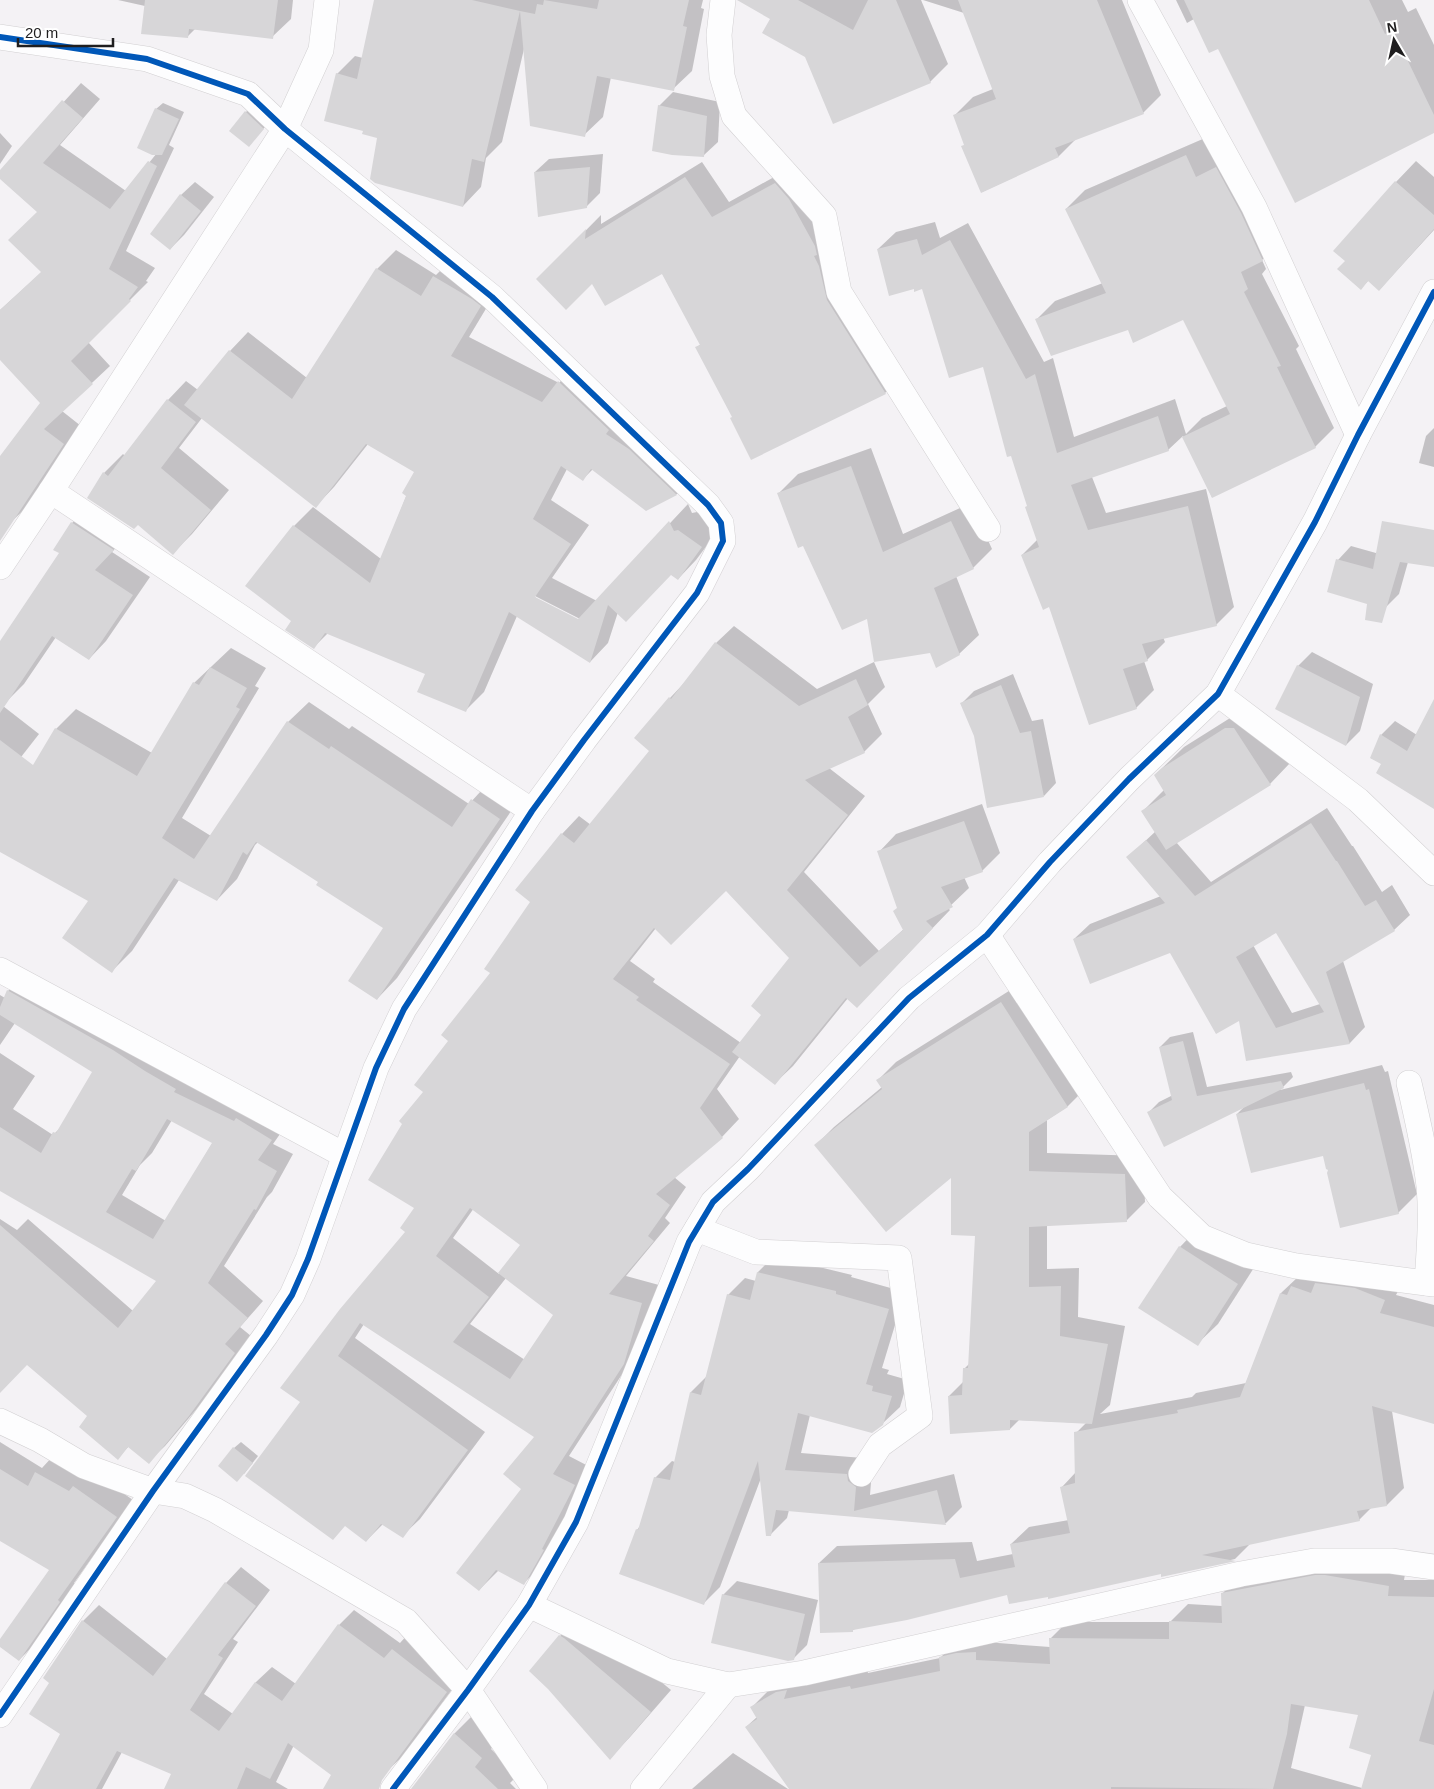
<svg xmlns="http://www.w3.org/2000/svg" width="1434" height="1789" viewBox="0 0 1434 1789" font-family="Arial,sans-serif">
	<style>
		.shadow { fill: #0003; fill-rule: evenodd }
		.building { fill: #d7d6d8; fill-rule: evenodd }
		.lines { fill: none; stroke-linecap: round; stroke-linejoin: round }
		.minor-casing { stroke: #d2d0d2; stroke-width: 26 }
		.minor { stroke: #fdfdfe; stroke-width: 25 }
		.cycleway-casing { stroke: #fff; stroke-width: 9 }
		.cycleway { stroke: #0057b8; stroke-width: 6 }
	</style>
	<rect width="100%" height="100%" fill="#f4f2f5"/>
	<g class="shadow">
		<polygon points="118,0 293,0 291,19 272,37 196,28 187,37 145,6"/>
		<polygon points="375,0 703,0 701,8 704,9 692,71 673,89 611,77 603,117 584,135 524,49 502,142 486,158 481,187 463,206 379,137 364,130 337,74 355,56 363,58"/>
		<polygon points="773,0 921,0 948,64 930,82 806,56 772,18"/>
		<polygon points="923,0 1122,0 1161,95 1143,113 1076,139 1059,156 982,192 955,115 973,97 993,89 964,13"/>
		<polygon points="1176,0 1402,0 1408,12 1416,8 1434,45 1434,132 1219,47 1194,19 1187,23"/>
		<polygon points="81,83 100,99 60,145 126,191 157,153 156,109 163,103 184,112 169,145 174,148 126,251 155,268 146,281 148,282 88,342 110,366 62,411 81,426 30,504 12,521 0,513 0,458 41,403 0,358 0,310 42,272 38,212 0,178 0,172"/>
		<polygon points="673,92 720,102 718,142 704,155 659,106"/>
		<polygon points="252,105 269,122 249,146 230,131"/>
		<polygon points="0,133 12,146 0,164"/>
		<polygon points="1205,138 1281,241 1262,260 1266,269 1262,274 1299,346 1296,349 1334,428 1315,447 1212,497 1183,436 1168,450 1092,477 1106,513 1206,489 1234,607 1216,625 1163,637 1165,642 1147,660 1144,661 1154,690 1136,708 1049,605 1022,555 1038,539 984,366 923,288 878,249 896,232 935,222 940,238 968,223 1044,362 1053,358 1074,437 1175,399 1186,434 1202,418 1227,406 1183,318 1129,328 1037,319 1055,301 1103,283 1066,209 1085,190"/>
		<polygon points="603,154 600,193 586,207 535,172 549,159"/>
		<polygon points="1416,161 1434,177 1434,230 1379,290 1369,280 1361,288 1346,261 1335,251 1396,182"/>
		<polygon points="702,162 729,202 792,167 843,283 901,377 885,393 751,458 734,417 697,347 701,344 662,273 592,282 538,279 601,215 601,224"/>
		<polygon points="195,182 214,197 184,235 170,249 181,195"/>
		<path d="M396 250 436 275 453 258 499 287 469 337 559 383 578 363 695 476 677 494 646 509 593 469 583 479 567 469 551 500 589 525 552 578 597 601 688 504 692 513 697 512 720 528 696 560 678 579 671 574 618 612 608 643 590 662 517 616 484 692 465 711 427 673 328 633 314 647 292 621 294 526 313 507 381 559 416 472 368 444 334 487 316 506 202 418 179 448 229 490 192 534 173 553 104 473 123 454 125 456 168 400 186 381 198 390 230 351 248 332 307 378 377 269ZM533 595 584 621 583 623 538 600Z"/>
		<polygon points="1434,428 1434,467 1419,463 1426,436"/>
		<polygon points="871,448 903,534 971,503 992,549 973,568 956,576 979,635 959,654 931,651 868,617 779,493 798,474"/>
		<polygon points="90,505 130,532 112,552 150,577 106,641 89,659 56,637 24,684 7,701 0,697 0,643 61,553 55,550 72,523"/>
		<polygon points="1351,546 1408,562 1399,594 1385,608 1338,560"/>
		<path d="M734 626 817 689 874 662 885 687 868 704 882 734 864 752 829 768 865 796 804 872 879 951 904 929 898 907 879 852 896 834 982 804 1000 853 982 871 964 877 969 888 948 908 950 910 874 989 848 998 793 1066 775 1083 740 1056 717 1089 739 1119 722 1137 674 1177 686 1187 665 1218 670 1223 626 1276 659 1285 641 1345 569 1456 592 1468 541 1566 523 1584 499 1570 479 1590 523 1489 535 1436 364 1324 355 1338 485 1432 420 1519 402 1536 383 1524 366 1541 301 1402 407 1232 416 1207 424 1091 450 1040 492 973 532 902 562 834 579 816 591 825 651 751 670 698 687 680 716 643ZM726 890 791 958 763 1014 741 1043 653 982 655 979 630 961 656 928ZM474 1208 522 1245 499 1274 453 1238ZM506 1278 555 1315 525 1360 470 1324Z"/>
		<polygon points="231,648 266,668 255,686 259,688 182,818 211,836 288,722 309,702 349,729 352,726 469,804 492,779 520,798 397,978 377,999 385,928 320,882 258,842 255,845 237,879 217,900 179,880 132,951 112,971 90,901 0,850 0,842 56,729 76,709 152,753 194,683"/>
		<polygon points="1312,652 1373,684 1360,731 1346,745 1298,666"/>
		<polygon points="1013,674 1032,721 1043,719 1056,783 1044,796 975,735 962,703 974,691"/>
		<polygon points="1434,702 1434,799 1383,764 1371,758 1381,735 1395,721 1417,735"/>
		<polygon points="3,706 39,734 0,784 0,710"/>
		<path d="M1246 708 1290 763 1270 784 1176 842 1211 882 1327 808 1352 846H1353L1382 892 1392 885 1410 915 1394 930 1343 961 1365 1027 1350 1043 1247 1059 1240 1019 1170 951 1074 939 1090 924 1161 896 1128 857 1156 831 1143 811 1164 790 1155 775 1184 747ZM1277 931 1320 1004 1292 1013 1253 945Z"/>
		<path d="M24 974 287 1124 273 1144 293 1154 272 1192 267 1197 224 1266 263 1301 240 1327 251 1336 206 1398 165 1446 148 1462 129 1446 118 1458 89 1416 27 1364 0 1363V1219L17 1230 28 1219 133 1311 158 1280 0 1184V1053L35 1076 13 1109 53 1135 63 1125 94 1071 15 1023 0 1045V995L5 998 8 991ZM172 1120 213 1142 166 1221 122 1195 140 1165 152 1153Z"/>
		<polygon points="1020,984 1086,1088 1068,1106 1047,1120 1047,1153 1143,1156 1145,1202 1126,1221 1047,1225 1047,1269 1079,1268 1078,1317 1125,1326 1110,1405 1100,1414 1192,1397 1196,1393 1246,1383 1281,1293 1299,1276 1402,1283 1396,1295 1434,1305 1434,1422 1392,1411 1404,1488 1387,1505 1372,1507 1359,1520 1251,1543 1235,1559 1162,1576 1162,1572 1049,1596 1008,1593 856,1628 852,1631 819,1563 837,1546 972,1542 977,1561 1013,1554 1011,1544 1029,1527 1069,1520 1062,1487 1076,1472 1076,1433 1086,1423 1019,1420 1010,1429 949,1396 964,1381 965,1368 969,1364 976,1235 952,1176 816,1145 834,1127 882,1087 878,1080 896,1062"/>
		<polygon points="1193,1032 1207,1087 1291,1072 1293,1077 1280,1090 1382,1065 1385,1072 1388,1071 1417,1194 1398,1213 1330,1169 1324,1154 1237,1114 1246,1105 1149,1112 1159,1102 1173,1095 1160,1047 1170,1037"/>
		<polygon points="1200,1226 1257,1263 1218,1324 1197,1344 1180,1247"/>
		<polygon points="774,1256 852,1275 851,1277 905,1292 882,1368 889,1370 887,1374 908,1380 900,1407 882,1424 810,1415 801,1453 863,1458 872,1470 870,1495 954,1474 962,1507 946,1523 789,1510 787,1518 770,1535 761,1478 720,1587 704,1603 637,1530 640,1526 655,1478 672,1461 675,1462 691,1392 707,1376 728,1295 745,1278 756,1281 758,1272"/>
		<polygon points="0,1442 42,1468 53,1456 90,1470 133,1500 74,1583 76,1585 36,1643 19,1660 0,1646 0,1641 51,1569 0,1539"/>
		<polygon points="241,1442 258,1456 244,1474 234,1448"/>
		<polygon points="241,1567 270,1590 233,1639 238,1642 204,1694 233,1714 256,1682 272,1667 296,1684 339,1625 354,1610 400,1643 408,1634 462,1676 403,1756 389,1769 355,1789 324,1789 333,1775 294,1745 276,1782 288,1789 167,1789 173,1774 122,1752 102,1789 31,1789 62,1734 51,1683 44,1678 83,1621 99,1605 167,1659 226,1583"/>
		<path d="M1406 1569 1404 1580H1434V1789H790L746 1727 757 1717 752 1707 769 1690 867 1669 868 1673 940 1658 958 1640 1050 1647V1639L1067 1622H1170L1188 1604 1222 1606V1594L1239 1576ZM1305 1705 1360 1714 1372 1754 1362 1788 1291 1768Z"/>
		<polygon points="737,1581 818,1600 807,1645 793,1659 723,1595"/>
		<polygon points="581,1616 671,1690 630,1737 610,1758 560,1636"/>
		<polygon points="471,1717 498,1741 491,1749 518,1775 510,1783 516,1789 413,1789 454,1734"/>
		<polygon points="733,1753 788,1789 692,1789"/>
	</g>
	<g class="building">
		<polygon points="145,0 278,0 273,39 189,29 188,38 141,34"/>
		<polygon points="374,0 472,0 520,11 484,162 472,159 463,207 375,183 370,179 377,138 362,134 363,131 324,121 336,73 357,79"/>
		<polygon points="544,0 597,9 599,0 689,0 683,26 687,27 674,91 597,76 585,137 530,126 520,11 535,14 537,4 543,5"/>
		<polygon points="737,0 798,0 853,30 868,0 896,0 931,83 833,124 805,57 762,33 770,19"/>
		<polygon points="958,0 1097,0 1144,114 1055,148 1059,157 981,193 961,146 964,145 953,115 996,99"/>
		<polygon points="1184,0 1369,0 1385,34 1393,30 1434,115 1434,133 1295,203 1218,49 1209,53"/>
		<polygon points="62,100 83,118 43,163 110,209 148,161 157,166 109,269 138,287 129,299 131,301 71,361 93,384 44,429 64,444 0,541 0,456 40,403 0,360 0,310 41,272 8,240 37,212 0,179 0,170"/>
		<polygon points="658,105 707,116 704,157 672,155 652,151"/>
		<polygon points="155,108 179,119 162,155 152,155 137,148"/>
		<polygon points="245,111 264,129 249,147 229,131"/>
		<polygon points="1186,155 1196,177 1216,167 1241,213 1263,261 1241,272 1248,289 1244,292 1281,366 1277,367 1316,448 1212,498 1182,437 1230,414 1183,320 1133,343 1128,330 1051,356 1035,319 1106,293 1065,209"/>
		<polygon points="590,167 587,208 538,217 534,172"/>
		<polygon points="685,177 712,217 775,183 789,199 815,246 817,255 814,256 819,266 827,300 886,394 751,460 730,418 732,417 695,347 700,345 662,274 605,306 592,284 566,310 536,279 586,229 585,239"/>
		<polygon points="1395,181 1434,215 1434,229 1379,291 1368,281 1361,290 1337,269 1345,261 1333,251"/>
		<polygon points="180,194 201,211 170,250 150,234"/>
		<polygon points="917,239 922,255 950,240 1026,379 1035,374 1057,453 1158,416 1169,451 1071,485 1088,530 1188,506 1217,626 1142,644 1148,661 1123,669 1137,709 1089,725 1049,607 1043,610 1021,555 1039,547 1025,507 1027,506 1011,456 1007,457 983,367 949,378 922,289 914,292 914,289 889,296 877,249"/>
		<polygon points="376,268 421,296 433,276 472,299 481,306 451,356 542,402 558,381 609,430 606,434 629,449 677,495 646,511 591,469 583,481 561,466 533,519 571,544 535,597 578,619 669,521 674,531 678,530 702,547 678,580 671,575 626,622 608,605 590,663 509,612 466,712 417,692 425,674 325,633 314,649 285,630 291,621 245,586 293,525 370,583 406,496 402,493 414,472 366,444 316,508 184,405 229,350 292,399"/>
		<polygon points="167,399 196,422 161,468 211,510 173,555 138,525 134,529 87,498 103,472 108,476"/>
		<polygon points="851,466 883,552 951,521 974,569 934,588 960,655 936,668 930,653 874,662 867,619 842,630 803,546 798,548 777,493"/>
		<polygon points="1382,521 1434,530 1434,567 1400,562 1382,623 1365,620 1367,604 1327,592 1336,559 1373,569"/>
		<polygon points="71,522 114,550 95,570 133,595 89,660 52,636 0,713 0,641 59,553 53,550"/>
		<path d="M715 642 799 706 856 679 868 705 848 717 865 753 805 780 848 815 787 890 860 967 903 930 893 911 897 908 877 851 964 821 983 872 941 887 953 907 926 921 933 928 857 1008 846 998 775 1085 732 1052 761 1015 751 1006 789 958 726 891 671 945 654 928 613 979 639 997 636 1000 730 1064 700 1108 723 1138 656 1194 670 1205 648 1236 654 1241 609 1294 642 1303 624 1364 553 1474 575 1485 542 1549 544 1550 524 1585 496 1570 479 1591 456 1573 521 1489 503 1474 534 1437 360 1323 338 1356 468 1450 403 1538 381 1524 366 1542 345 1526 333 1540 245 1476 300 1402 280 1388 340 1309 405 1232 400 1228 414 1208 368 1180 402 1124 399 1121 423 1092 414 1085 448 1041 441 1035 490 973 484 969 530 902 515 890 561 833 574 843 649 751 634 738 669 697 671 699ZM470 1208 520 1245 498 1273 553 1315 510 1379 453 1342 489 1297 436 1256Z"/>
		<polygon points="1297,665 1360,697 1346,746 1275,709"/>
		<polygon points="210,667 247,688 236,707 240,709 162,838 194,859 287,721 329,749 331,746 452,827 471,799 500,819 377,1000 348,981 383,928 316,885 318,882 256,842 247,855 243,852 217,901 174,878 112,973 62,938 88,901 0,852 0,740 33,765 55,728 137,776 193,682 199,685"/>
		<polygon points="1001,685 1020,733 1031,731 1044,797 987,808 974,736 960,703"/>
		<polygon points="1434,699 1434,809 1376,773 1381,764 1370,758 1380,734 1407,751"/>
		<polygon points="1225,728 1234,728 1271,785 1166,850 1141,811 1166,795 1154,775 1162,768"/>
		<path d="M1311 823 1336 861H1337L1365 906 1376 900 1395 931 1326 972 1350 1044 1246 1061 1239 1021 1216 1034 1170 953 1090 984 1073 939 1165 903 1126 857 1146 840 1195 896ZM1276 933 1324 1012 1276 1028 1236 957Z"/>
		<path d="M7 990 113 1050 145 1071 176 1089 174 1092 234 1121 236 1118 272 1140 258 1160 277 1171 256 1210 254 1209 208 1283 248 1318 225 1344 235 1353 189 1416 149 1464 128 1447 118 1460 79 1427 87 1416 27 1365 0 1393V1225L118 1328 156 1281 0 1191V1127L41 1153 53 1132 56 1133 92 1072 0 1015V1007ZM167 1119 212 1143 153 1239 106 1212 132 1169 136 1171Z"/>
		<polygon points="1001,1002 1068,1107 1029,1132 1029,1171 1125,1174 1127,1222 1029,1227 1029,1287 1061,1286 1060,1336 1108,1344 1092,1424 1010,1420 1010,1430 950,1434 948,1396 962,1395 963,1368 968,1368 975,1236 951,1235 951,1178 886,1232 814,1145 882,1089 876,1080"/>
		<polygon points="1183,1041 1197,1096 1281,1081 1284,1088 1164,1147 1147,1112 1172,1100 1159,1047"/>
		<polygon points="1364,1083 1366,1090 1369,1089 1399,1214 1340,1228 1327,1173 1328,1170 1326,1169 1323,1156 1251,1173 1236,1114"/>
		<polygon points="1179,1246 1238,1284 1198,1346 1138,1308"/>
		<polygon points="757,1272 836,1291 836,1294 889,1309 866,1384 873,1386 872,1391 892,1396 883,1425 872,1433 798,1413 785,1470 847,1474 848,1481 856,1487 854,1511 937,1490 946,1525 776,1510 771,1536 766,1536 758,1461 704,1605 619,1574 636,1529 638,1530 654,1477 670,1480 690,1392 701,1395 727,1294 750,1300"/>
		<polygon points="1315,1283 1355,1288 1385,1300 1380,1313 1434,1327 1434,1424 1372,1406 1387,1506 1357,1511 1360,1521 1202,1555 1236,1561 1161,1577 1161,1574 1048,1599 1048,1597 1009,1604 1007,1595 907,1620 853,1630 853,1632 820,1633 818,1563 955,1559 960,1578 1015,1567 1010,1544 1070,1533 1060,1487 1075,1483 1074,1432 1178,1413 1177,1410 1240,1397 1280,1293 1287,1295 1291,1286 1311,1293"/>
		<polygon points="233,1447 253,1463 237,1482 218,1466"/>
		<polygon points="0,1469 28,1486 35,1472 69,1491 73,1486 117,1517 58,1600 60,1602 19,1661 0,1647 0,1639 49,1570 0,1541"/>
		<polygon points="1315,1575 1325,1575 1389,1586 1388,1596 1434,1597 1434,1689 1419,1741 1434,1745 1434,1789 1361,1789 1371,1755 1349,1748 1358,1715 1291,1704 1287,1734 1273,1789 1111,1787 1111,1789 789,1789 745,1727 757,1719 750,1707 776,1692 787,1690 784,1699 850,1686 851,1689 940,1671 939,1657 956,1653 976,1652 976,1660 1050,1664 1049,1638 1169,1639 1169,1621 1222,1623 1221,1593"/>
		<polygon points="225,1582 256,1606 218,1655 223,1658 190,1710 219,1731 255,1682 282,1701 338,1624 384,1658 392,1649 447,1692 382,1780 379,1789 323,1789 331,1775 288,1743 270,1779 246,1767 237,1789 164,1789 171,1774 117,1751 96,1789 30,1789 60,1734 29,1714 49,1683 43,1678 82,1620 153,1676"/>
		<polygon points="722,1594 805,1614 794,1660 788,1661 711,1643"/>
		<polygon points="559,1635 564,1638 651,1712 610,1760 548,1689 529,1671"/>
		<polygon points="454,1733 482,1758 475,1767 498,1789 411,1789"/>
	</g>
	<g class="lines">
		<g class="minor-casing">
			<g id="minor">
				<polyline points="723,0 719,35 722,76 734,116 824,216 839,292 988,529"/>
				<polyline points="1140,0 1254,207 1358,435"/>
				<polyline points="0,37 147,59 248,94 285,129 492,297 708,505 721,523 723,541 697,593 584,740 532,811 404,1009 376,1068 308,1259 292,1295 266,1335 153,1491 0,1715"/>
				<polyline points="51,491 532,811"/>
				<polyline points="0,567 51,491 285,129 321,50 327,0"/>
				<polyline points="1218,694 1358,800 1434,873"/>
				<polyline points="987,935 1160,1197 1202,1237 1246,1255 1296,1266 1434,1284"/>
				<polyline points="0,970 344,1155"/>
				<path d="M1409 1083C1417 1117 1425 1151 1429 1186 1432 1218 1429 1251 1427 1283"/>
				<polyline points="697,1229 756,1252 899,1258 920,1416 880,1445 861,1474"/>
				<polyline points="0,1421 40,1440 84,1466 153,1491 185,1496 215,1510 406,1621 468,1690 535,1789"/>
				<polyline points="529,1605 667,1671 728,1685 804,1673 1241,1574 1314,1561 1391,1561 1434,1567"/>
				<polyline points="393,1789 468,1690 529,1605 576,1522 689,1242 713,1202 748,1169 909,998 987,935 1050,862 1129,779 1218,694 1315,522 1358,435 1434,292"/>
				<polyline points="643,1789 728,1685"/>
			</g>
		</g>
		<use href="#minor" class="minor"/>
		<g class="cycleway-casing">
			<g id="cycleway">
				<polyline points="0,37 147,59 248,94 285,129 492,297 708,505 721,523 723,541 697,593 584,740 532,811 404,1009 376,1068 308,1259 292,1295 266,1335 153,1491 0,1715"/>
				<polyline points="393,1789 468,1690 529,1605 576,1522 689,1242 713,1202 748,1169 909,998 987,935 1050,862 1129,779 1218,694 1315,522 1358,435 1434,292"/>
			</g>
		</g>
		<use href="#cycleway" class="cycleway"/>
	</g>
	<g transform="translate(1394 40) rotate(351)" stroke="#ffffff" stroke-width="4" paint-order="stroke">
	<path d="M0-4L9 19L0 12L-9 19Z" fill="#1f1e1f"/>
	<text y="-8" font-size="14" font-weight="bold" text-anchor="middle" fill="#1f1e1f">N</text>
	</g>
	<path d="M18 38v8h95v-8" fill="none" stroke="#1f1e1f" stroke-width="2.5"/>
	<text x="25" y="38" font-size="15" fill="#1f1e1f" stroke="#ffffff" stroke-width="4" paint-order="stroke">20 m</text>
</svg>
